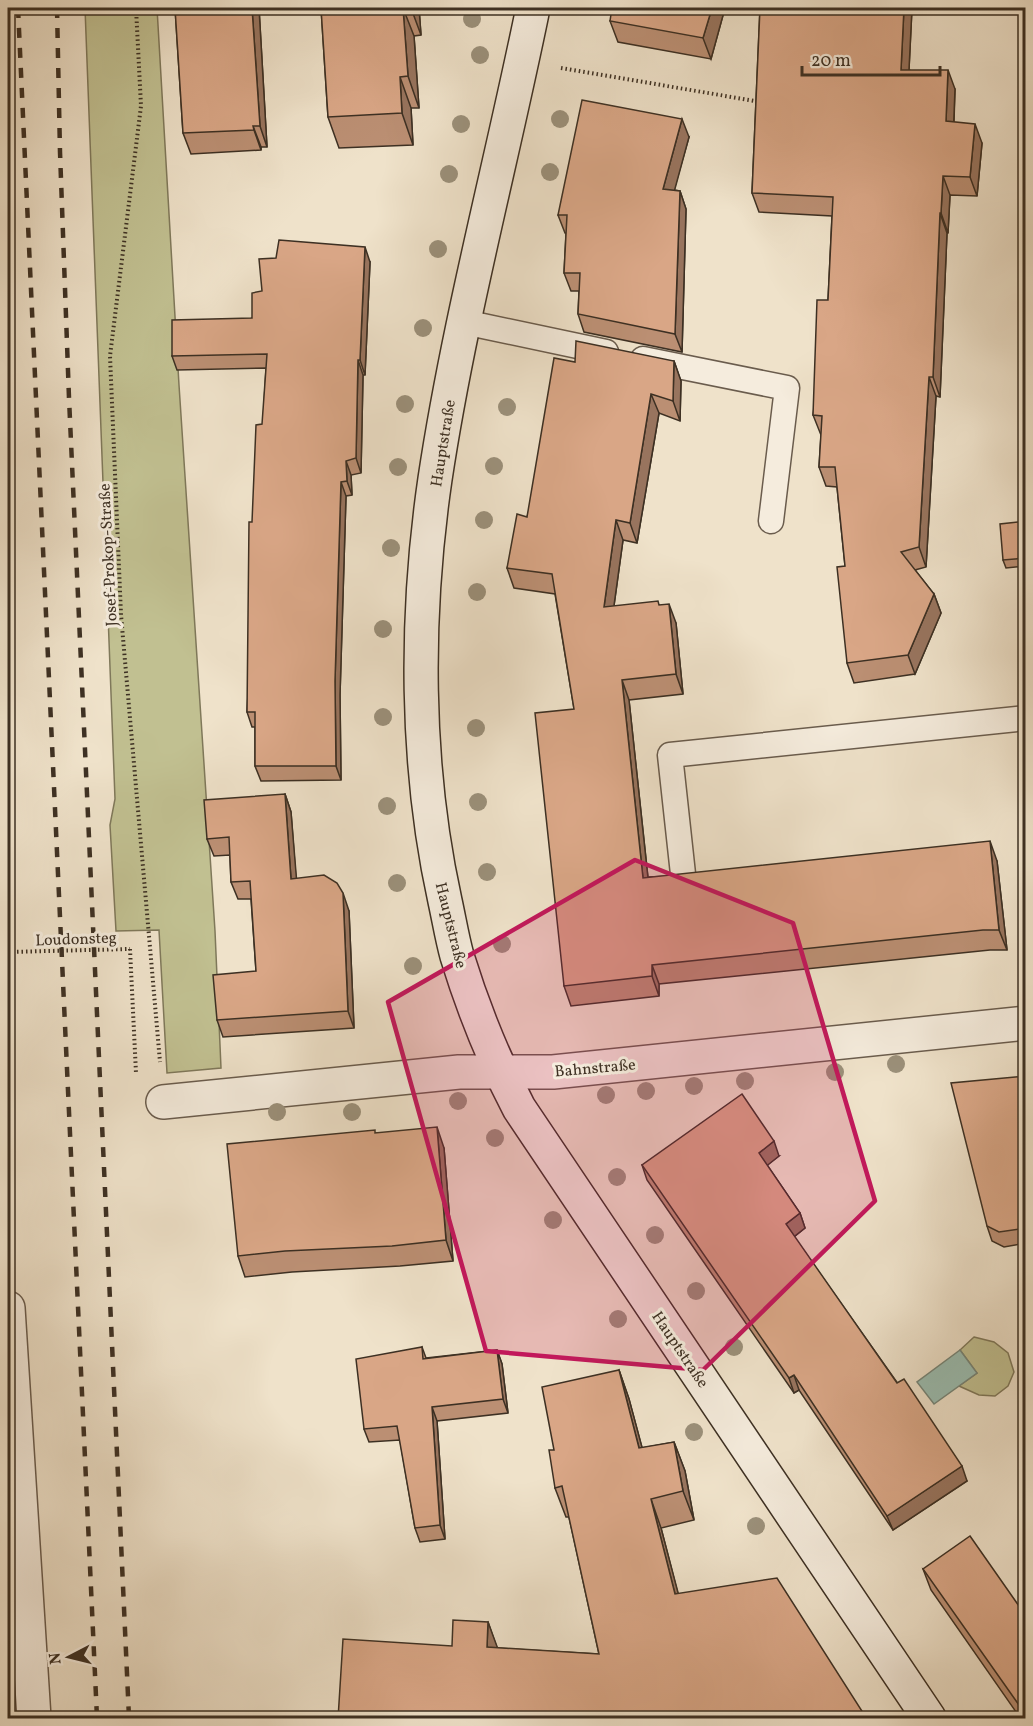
<svg xmlns="http://www.w3.org/2000/svg" width="1033" height="1726" viewBox="0 0 1033 1726" font-family="Vollkorn,serif">
	<style>
		.green { fill: #c1c091; stroke: #7f785a; stroke-width: 1.5 }
		.water { fill: #9abeb2; stroke: #758579; stroke-width: 1.5 }
		.lines { fill: none; stroke-linecap: round; stroke-linejoin: round }
		.service-casing { stroke: #6a5c4d; stroke-width: 27 }
		.minor-casing { stroke: #6a5c4d; stroke-width: 36 }
		.secondary-casing { stroke: #3d3023; stroke-width: 36 }
		.path { stroke: #3d3023; stroke-width: 4; stroke-dasharray: 1.5 3; stroke-linecap: butt }
		.service { stroke: #f5ecdd; stroke-width: 24 }
		.minor { stroke: #f5ecdd; stroke-width: 33 }
		.secondary { stroke: #f5ecdd; stroke-width: 33 }
		.rail { stroke: #3d3023; stroke-width: 4.5; stroke-dasharray: 10 10; stroke-linecap: butt }
		.path-bridge { stroke: #3d3023; stroke-width: 4; stroke-dasharray: 1.5 3; stroke-linecap: butt }
		.tree { fill: #9b907a }
		.wall { fill: #bb8f73; stroke: #3d3023; stroke-width: 1.5 }
		.shaded-wall { fill: #98745e; stroke: #3d3023; stroke-width: 1.5 }
		.building { fill: #d9a686; stroke: #3d3023; stroke-width: 1.5 }
		.marked { fill: #c2185b; fill-opacity: 0.2; stroke: #c2185b; stroke-width: 4.5; stroke-linejoin: round }
		.labels { text-anchor: middle; stroke-width: 6; stroke-linejoin: round; paint-order: stroke }
		.street-label { font-size: 16px; fill: #3d3023; stroke: #f5ecdd }
	</style>
	<rect width="100%" height="100%" fill="#efe2ca"/>
	<filter id="stains"><feTurbulence type="fractalNoise" baseFrequency=".00333" numOctaves="4"/><feColorMatrix values="0 0 0 0 .2 0 0 0 0 .09 0 0 0 0 .02 0 0 0 .5 -.17"/></filter>
	<radialGradient id="worn" r=".72"><stop offset=".6" stop-color="#630" stop-opacity="0"/><stop offset="1" stop-color="#630" stop-opacity=".3"/></radialGradient>
	<g class="green">
		<polygon points="85,8 157,8 179,385 215,931 221,1068 167,1073 159,930 116,931 110,825 115,799"/>
		<polygon points="974,1337 994,1342 1008,1353 1014,1372 1008,1386 995,1396 979,1395 959,1386 977,1373 960,1350"/>
	</g>
	<polygon class="water" points="960,1350 977,1373 934,1404 917,1382"/>
	<g class="lines">
		<g class="service-casing">
			<g id="service">
				<polyline points="464,322 606,352"/>
				<polyline points="643,359 787,388 771,521"/>
				<polyline points="683,874 670,755 1026,718"/>
			</g>
		</g>
		<g class="minor-casing">
			<g id="minor">
				<polyline points="163,1102 459,1072 553,1072 1026,1023"/>
				<polyline points="8,1308 34,1718"/>
			</g>
		</g>
		<g class="secondary-casing">
			<path id="secondary" d="M533 8C501 165 459 320 435 479 415 616 415 765 445 901 449 919 452 938 457 956 473 1008 494 1060 519 1108L929 1718"/>
		</g>
		<g class="path">
			<polyline points="136,8 141,106 110,356 121,615 160,1062"/>
			<polyline points="561,68 761,102"/>
			<polyline points="130,949 136,1073"/>
		</g>
		<use href="#service" class="service"/>
		<use href="#minor" class="minor"/>
		<use href="#secondary" class="secondary"/>
		<g class="rail">
			<polyline points="18,8 97,1718"/>
			<polyline points="57,8 60,152 69,398 129,1718"/>
		</g>
		<polyline class="path-bridge" points="8,952 130,949"/>
	</g>
	<g class="tree">
		<circle cx="472" cy="19" r="9"/>
		<circle cx="480" cy="55" r="9"/>
		<circle cx="560" cy="119" r="9"/>
		<circle cx="461" cy="124" r="9"/>
		<circle cx="550" cy="172" r="9"/>
		<circle cx="449" cy="174" r="9"/>
		<circle cx="438" cy="249" r="9"/>
		<circle cx="423" cy="328" r="9"/>
		<circle cx="405" cy="404" r="9"/>
		<circle cx="507" cy="407" r="9"/>
		<circle cx="494" cy="466" r="9"/>
		<circle cx="398" cy="467" r="9"/>
		<circle cx="484" cy="520" r="9"/>
		<circle cx="391" cy="548" r="9"/>
		<circle cx="477" cy="592" r="9"/>
		<circle cx="383" cy="629" r="9"/>
		<circle cx="383" cy="717" r="9"/>
		<circle cx="476" cy="728" r="9"/>
		<circle cx="478" cy="802" r="9"/>
		<circle cx="387" cy="806" r="9"/>
		<circle cx="487" cy="872" r="9"/>
		<circle cx="397" cy="883" r="9"/>
		<circle cx="502" cy="944" r="9"/>
		<circle cx="413" cy="966" r="9"/>
		<circle cx="896" cy="1064" r="9"/>
		<circle cx="835" cy="1072" r="9"/>
		<circle cx="745" cy="1081" r="9"/>
		<circle cx="694" cy="1086" r="9"/>
		<circle cx="646" cy="1091" r="9"/>
		<circle cx="606" cy="1095" r="9"/>
		<circle cx="458" cy="1101" r="9"/>
		<circle cx="277" cy="1112" r="9"/>
		<circle cx="352" cy="1112" r="9"/>
		<circle cx="495" cy="1138" r="9"/>
		<circle cx="617" cy="1177" r="9"/>
		<circle cx="553" cy="1220" r="9"/>
		<circle cx="655" cy="1235" r="9"/>
		<circle cx="696" cy="1291" r="9"/>
		<circle cx="618" cy="1319" r="9"/>
		<circle cx="734" cy="1347" r="9"/>
		<circle cx="694" cy="1432" r="9"/>
		<circle cx="756" cy="1526" r="9"/>
	</g>
	<g class="wall">
		<polygon points="175,8 259,8 267,147 261,147 261,150 191,154 183,133"/>
		<polygon points="321,8 419,8 421,35 414,36 419,108 411,108 413,145 339,148 328,117"/>
		<polygon points="725,8 711,59 618,42 610,21"/>
		<polygon points="760,8 912,8 909,70 955,89 954,122 982,143 977,196 950,195 948,233 947,233 940,397 936,396 926,567 915,570 934,594 941,613 915,674 854,683 847,663 845,566 837,487 826,486 819,467 821,435 813,415 828,300 832,216 759,212 752,193"/>
		<polygon points="689,137 674,190 680,191 686,209 682,352 584,332 578,314 579,291 571,291 564,273 566,233 565,233 558,215"/>
		<polygon points="370,262 365,375 363,375 361,473 351,475 352,495 346,496 340,695 341,780 261,781 255,766 255,727 252,727 247,712 266,368 177,370 172,356"/>
		<polygon points="674,361 681,381 680,421 659,413 637,543 623,540 614,606 659,605 676,623 683,694 629,700 648,877 997,861 1007,950 990,950 659,984 659,996 571,1006 564,986 574,709 555,594 514,588 507,568 527,517 575,362"/>
		<polygon points="1026,521 1026,566 1006,568 1003,560"/>
		<polygon points="285,794 291,812 296,879 349,911 354,1028 223,1037 217,1020 256,971 251,899 238,899 231,882 230,855 214,856 207,839"/>
		<polygon points="1026,1076 1026,1243 1004,1247 992,1241 987,1226"/>
		<polygon points="376,1133 444,1148 453,1261 400,1266 292,1272 245,1277 238,1256"/>
		<polygon points="779,1156 767,1165 800,1213 805,1228 794,1237 967,1481 893,1530 799,1390 794,1393 647,1180 642,1165"/>
		<polygon points="422,1347 426,1358 497,1350 502,1364 508,1413 437,1421 445,1539 420,1542 415,1528 400,1440 369,1442 364,1429"/>
		<polygon points="619,1370 629,1399 642,1448 674,1442 685,1471 694,1520 661,1528 678,1594 867,1719 452,1646 488,1622 497,1648 599,1654 569,1517 566,1517 555,1488 554,1450"/>
		<polygon points="923,1569 1026,1616 1026,1719 1021,1719 931,1590"/>
	</g>
	<g class="shaded-wall">
		<polygon points="252,8 259,8 267,147 260,126"/>
		<polygon points="403,8 414,36 419,108 408,76"/>
		<polygon points="411,8 419,8 421,35"/>
		<polygon points="712,8 725,8 711,59 703,38"/>
		<polygon points="904,8 912,8 908,90 901,70"/>
		<polygon points="948,70 955,89 953,140 946,121"/>
		<polygon points="400,77 411,108 413,145 402,113"/>
		<polygon points="682,119 689,137 670,207 663,189"/>
		<polygon points="975,124 982,143 977,196 970,177"/>
		<polygon points="253,126 261,147 261,150 254,130"/>
		<polygon points="943,176 950,195 948,233 941,213"/>
		<polygon points="680,191 686,209 682,352 675,334"/>
		<polygon points="940,213 947,233 940,397 933,377"/>
		<polygon points="365,247 370,262 365,375 360,360"/>
		<polygon points="358,360 363,375 361,473 356,458"/>
		<polygon points="674,361 681,381 680,421 673,401"/>
		<polygon points="929,377 936,396 926,567 919,547"/>
		<polygon points="651,394 659,413 637,543 630,523"/>
		<polygon points="346,461 351,475 352,495 347,481"/>
		<polygon points="341,482 346,496 340,695 341,780 336,766 335,681"/>
		<polygon points="616,520 623,540 611,627 604,607"/>
		<polygon points="934,594 941,613 915,674 908,655"/>
		<polygon points="669,604 676,623 683,694 676,674"/>
		<polygon points="622,680 629,700 650,897 643,878"/>
		<polygon points="285,794 291,812 298,897 291,879"/>
		<polygon points="990,841 997,861 1007,950 999,930"/>
		<polygon points="343,893 349,911 354,1028 348,1011"/>
		<polygon points="652,965 659,984 659,996 652,976"/>
		<polygon points="437,1127 444,1148 453,1261 446,1240"/>
		<polygon points="774,1141 779,1156 764,1168 759,1153"/>
		<polygon points="800,1213 805,1228 791,1239 786,1224"/>
		<polygon points="497,1350 502,1364 508,1413 503,1399"/>
		<polygon points="619,1370 629,1399 650,1477 639,1448"/>
		<polygon points="794,1375 799,1390 794,1393 789,1378"/>
		<polygon points="432,1407 437,1421 445,1539 440,1525"/>
		<polygon points="674,1442 685,1471 694,1520 683,1491"/>
		<polygon points="962,1466 967,1481 893,1530 887,1516"/>
		<polygon points="651,1499 661,1528 686,1623 675,1594"/>
		<polygon points="488,1622 499,1652 487,1647"/>
	</g>
	<g class="building">
		<polygon points="175,8 252,8 260,126 253,126 254,130 183,133"/>
		<polygon points="321,8 403,8 408,76 400,77 402,113 328,117"/>
		<polygon points="612,8 712,8 703,38 610,21"/>
		<polygon points="760,8 904,8 901,70 948,70 946,121 975,124 970,177 943,176 941,213 940,213 933,377 929,377 919,547 901,552 934,594 908,655 847,663 837,567 845,566 835,467 819,467 822,416 813,415 817,300 828,300 833,197 752,193"/>
		<polygon points="582,100 682,119 663,189 680,191 675,334 578,314 580,273 564,273 567,215 558,215"/>
		<polygon points="279,240 365,247 360,360 358,360 356,458 346,461 347,481 341,482 335,681 336,766 255,766 255,712 247,712 249,522 252,522 256,425 262,424 267,354 172,356 172,320 252,318 252,293 262,291 259,259 276,258"/>
		<polygon points="576,341 674,361 673,401 651,394 630,523 616,520 604,607 658,601 659,605 669,604 676,674 622,680 643,878 990,841 999,930 983,930 652,965 652,976 564,986 535,713 574,709 552,574 507,568 517,514 527,517 554,358 575,362"/>
		<polygon points="1026,521 1026,558 1003,560 1000,524"/>
		<polygon points="285,794 291,879 324,875 337,883 343,893 348,1011 217,1020 213,975 256,971 250,881 231,882 229,837 207,839 204,800"/>
		<polygon points="1026,1076 1026,1228 999,1232 987,1226 951,1083"/>
		<polygon points="742,1094 774,1141 759,1153 800,1213 786,1224 897,1383 904,1379 962,1466 887,1516 794,1375 789,1378 642,1165"/>
		<polygon points="437,1127 446,1240 392,1246 285,1251 238,1256 227,1144 375,1130 375,1133"/>
		<polygon points="422,1347 423,1359 497,1350 503,1399 432,1407 440,1525 415,1528 397,1426 364,1429 356,1359"/>
		<polygon points="619,1370 639,1448 674,1442 683,1491 651,1499 675,1594 777,1578 867,1719 338,1719 343,1639 452,1646 453,1620 488,1622 487,1647 599,1654 562,1486 555,1488 549,1450 554,1450 542,1387"/>
		<polygon points="970,1536 1026,1616 1026,1715 923,1569"/>
	</g>
	<path class="marked" d="M635 860 793 923 875 1201 703 1370 486 1351 388 1002Z"/>
	<g class="labels">
		<g class="street-label">
			<text transform="translate(442 443) rotate(-81)" y="6">Hauptstraße</text>
			<text transform="translate(107 555) rotate(-93)" y="6">Josef-Prokop-Straße</text>
			<text transform="translate(452 925) rotate(76)" y="6">Hauptstraße</text>
			<text transform="translate(76 938) rotate(-2)" y="6">Loudonsteg</text>
			<text transform="translate(595 1067) rotate(-5)" y="6">Bahnstraße</text>
			<text transform="translate(681 1349) rotate(56)" y="6">Hauptstraße</text>
		</g>
	</g>
	<rect width="1033" height="1726" fill="none" stroke="#efe2ca" stroke-width="30"/>
	<rect x="9" y="9" width="1015" height="1708" fill="none" stroke="#3d3023" stroke-width="3"/>
	<rect x="15" y="15" width="1003" height="1696" fill="none" stroke="#3d3023" stroke-width="1.5"/>
	<g transform="translate(69 1657) rotate(263)" stroke="#f5ecdd" stroke-width="4.5" paint-order="stroke">
	<path d="M0-4.5L10 22L0 15L-10 22Z" fill="#3d3023"/>
	<text y="-9" font-size="16" font-weight="bold" text-anchor="middle" fill="#3d3023">N</text>
	</g>
	<path d="M802 66v9h138v-9" fill="none" stroke="#3d3023" stroke-width="3"/>
	<text x="811" y="66" font-size="18" fill="#3d3023" stroke="#f5ecdd" stroke-width="4.5" paint-order="stroke">20 m</text>
	<rect width="100%" height="100%" filter="url(#stains)"/>
	<rect width="100%" height="100%" fill="url(#worn)"/>
</svg>
